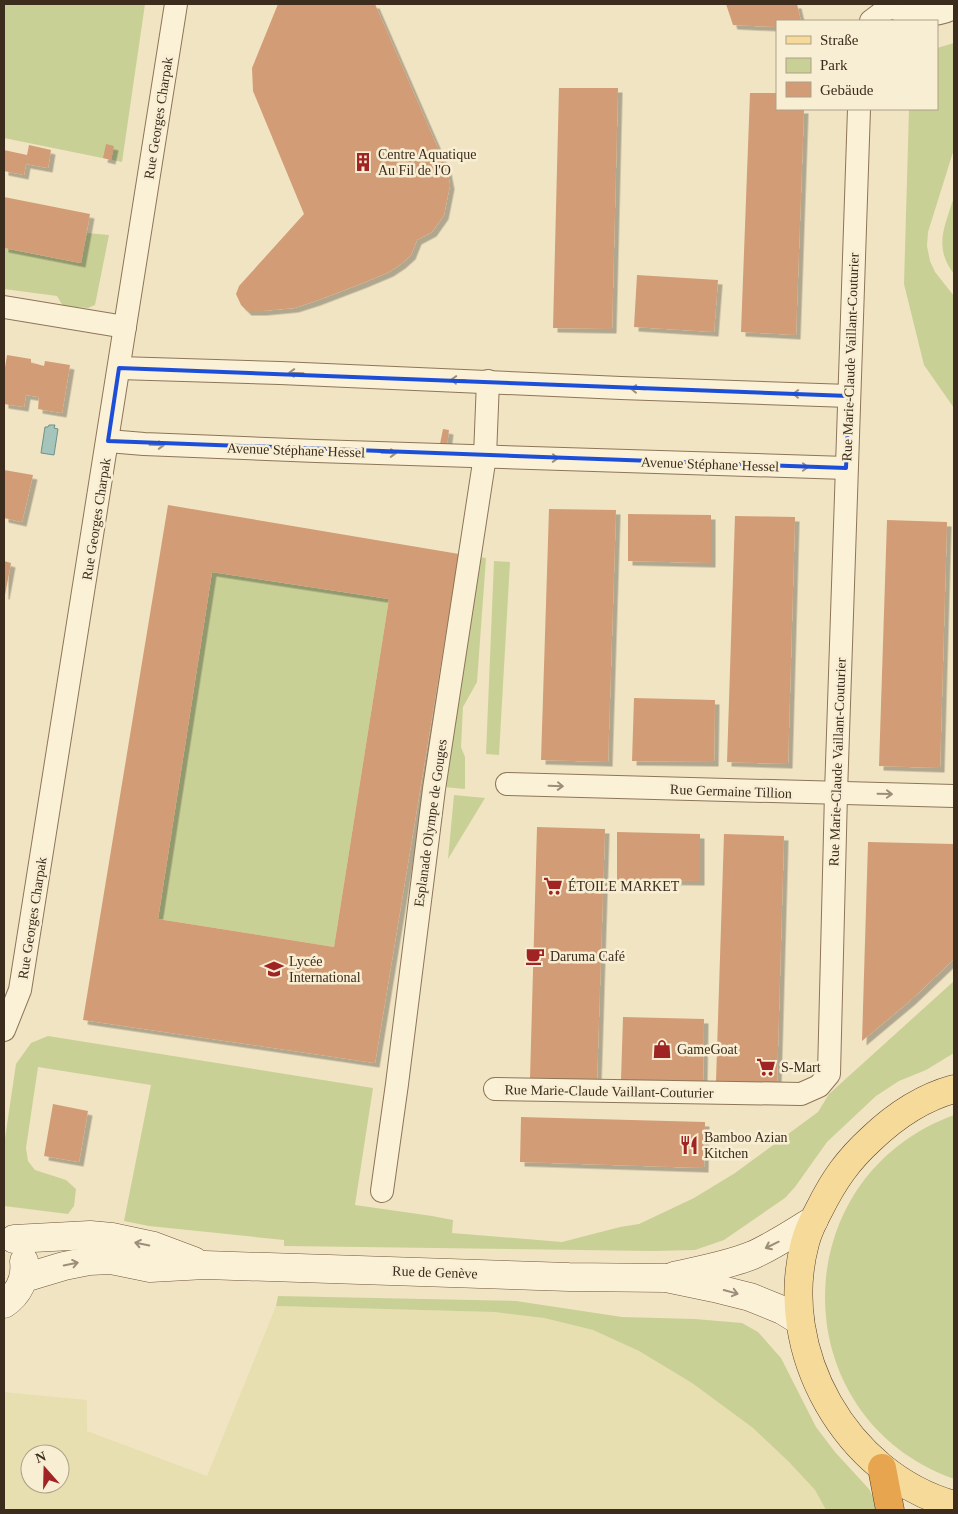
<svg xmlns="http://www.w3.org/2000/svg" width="958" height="1514" viewBox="0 0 958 1514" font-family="'Times New Roman',serif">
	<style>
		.farmland { fill: #e7dfb0; fill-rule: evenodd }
		.green { fill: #c9d096 }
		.water { fill: #a5c4bb; stroke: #6b9389 }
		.building { fill: #d29d76; fill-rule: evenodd; filter: url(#shadow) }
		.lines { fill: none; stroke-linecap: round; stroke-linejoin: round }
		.street-casing { stroke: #8d7558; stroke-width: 24 }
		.secondary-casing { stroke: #6f563b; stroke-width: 29 }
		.primary-casing { stroke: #5a422d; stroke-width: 29 }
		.highway-casing { stroke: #5a422d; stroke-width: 29 }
		.street { stroke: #fbf1d7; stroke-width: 22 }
		.secondary { stroke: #fbf1d7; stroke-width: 28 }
		.primary { stroke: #f6da99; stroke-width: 28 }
		.highway { stroke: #e6a54e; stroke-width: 28 }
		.oneway { stroke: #9c8e7a }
		.marked { fill: none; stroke: #1d4ed8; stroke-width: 4; stroke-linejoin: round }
		.labels { text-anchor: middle; stroke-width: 5; stroke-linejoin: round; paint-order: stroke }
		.street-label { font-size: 14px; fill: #3c2c1d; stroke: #f8eed3 }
		.poi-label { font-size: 14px; fill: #3c2c1d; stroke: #f8eed3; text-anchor: start }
	</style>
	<defs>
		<filter id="shadow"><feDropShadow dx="4.5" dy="4.5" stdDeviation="0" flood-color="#0004"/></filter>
	</defs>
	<rect width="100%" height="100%" fill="#f1e4c3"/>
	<path class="farmland" d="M276 1306 494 1312 544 1318 593 1330 639 1351 692 1383 753 1428 789 1462 815 1490 826 1510H4V1392L87 1400V1431L207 1476ZM30 1454H60V1484H30Z"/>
	<g class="green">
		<polygon points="4,4 145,4 122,162 4,138"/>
		<polygon points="954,43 954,149 928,232 927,246 930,261 935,272 954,296 954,408 924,365 904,284 909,109 937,109 937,48"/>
		<path d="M954 197V274C933 247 945 226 954 197Z"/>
		<polygon points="87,233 109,235 95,305 88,308 63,306 57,296 4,289 4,248 80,263"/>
		<polygon points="479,557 486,558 477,682 463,707 461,747 465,757 465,789 444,787"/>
		<polygon points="494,561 510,562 499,755 486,754"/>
		<polygon points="212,572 389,599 334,947 158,919"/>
		<polygon points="454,795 485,798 448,859"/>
		<polygon points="954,981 954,1053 926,1070 899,1081 876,1096 827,1142 795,1187 785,1198 724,1240 695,1250 653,1251 284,1246 284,1240 149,1226 124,1221 151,1085 38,1067 26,1148 28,1161 35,1170 66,1180 76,1189 74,1206 68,1214 4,1206 4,1145 16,1064 31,1043 48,1036 373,1088 355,1205 432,1216 453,1220 452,1233 562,1242 620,1227 639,1224 694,1198 735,1173 818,1112 829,1094"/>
		<path d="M954 1115V1479C782 1417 782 1178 954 1115Z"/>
		<polygon points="278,1296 516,1301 622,1317 695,1319 742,1323 758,1332 781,1358 816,1427 835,1452 869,1489 875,1501 879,1510 826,1510 815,1490 789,1462 753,1428 692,1383 639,1351 593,1330 544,1318 494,1312 276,1306"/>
	</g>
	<polygon class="water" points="49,425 55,425 54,428 58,429 54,455 41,453 45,427 48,427"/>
	<g class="building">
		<polygon points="278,4 375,4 447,169 450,185 444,215 432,232 417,240 411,255 401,264 389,272 363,283 316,301 294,308 262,311 247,311 241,305 236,294 239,286 304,214 253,91 252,68"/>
		<polygon points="726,4 797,4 801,21 777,21 777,27 733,25"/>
		<polygon points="559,88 618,88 612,329 553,328"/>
		<polygon points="750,93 777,93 777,109 804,109 796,335 741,332"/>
		<polygon points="106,144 114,146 111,160 103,158"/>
		<polygon points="29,145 51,150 48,168 26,164 24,175 4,171 4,150 27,155"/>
		<polygon points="4,197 90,214 81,263 4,248"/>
		<polygon points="637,275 718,280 714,332 634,327"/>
		<polygon points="7,355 31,359 31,363 37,364 44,366 45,361 70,365 62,413 38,409 39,397 26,395 24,407 4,404 4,374"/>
		<polygon points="443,429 449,430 447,446 440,444"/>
		<polygon points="4,470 33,475 22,522 4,518"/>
		<path d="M168 505 459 554 375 1063 83 1020ZM212 572 389 599 334 947 158 919Z"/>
		<polygon points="549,509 616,510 608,762 541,760"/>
		<polygon points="628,514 711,515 711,563 628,561"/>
		<polygon points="735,516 795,517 788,764 727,762"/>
		<polygon points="887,520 947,522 940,768 879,766"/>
		<polygon points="4,561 11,563 5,595 4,595"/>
		<polygon points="634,698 715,700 714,762 632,761"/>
		<polygon points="537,827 605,829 597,1081 530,1079"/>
		<polygon points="617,832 700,834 700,881 617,880"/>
		<polygon points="724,834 784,836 777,1083 716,1081"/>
		<polygon points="868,842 954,844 954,959 911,1000 862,1041"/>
		<polygon points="623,1017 704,1019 703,1081 621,1080"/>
		<polygon points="53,1104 88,1111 79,1162 44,1156"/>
		<polygon points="521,1117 705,1122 704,1168 520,1162"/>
	</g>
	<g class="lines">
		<g class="street-casing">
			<g id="street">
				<path d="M887 4C907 17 933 18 954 8"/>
				<polyline points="871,21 891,6"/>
				<polyline points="4,307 125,327"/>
				<polyline points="119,368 280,373 621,388 849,396"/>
				<polyline points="108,441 144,444 316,451 846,468"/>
				<polyline points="507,784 954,796"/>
				<polyline points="4,1030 20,990 176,4"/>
				<polyline points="495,1089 801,1094 819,1086 829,1074 836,793 859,109"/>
				<polyline points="382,1191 397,1084 434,789 485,456 488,381"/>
			</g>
		</g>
		<g class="secondary-casing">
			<g id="secondary">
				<polyline points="14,1239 90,1235 112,1237 154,1246 194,1261"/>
				<path d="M674 1276C700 1270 729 1265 753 1255 775 1245 794 1232 814 1220"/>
				<polyline points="24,1278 64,1266 89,1261 111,1260 150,1268 205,1265 569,1277 666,1278 714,1288 750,1297 782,1310 800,1321"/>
				<path d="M4 1304C19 1294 26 1279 24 1261"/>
			</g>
		</g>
		<g class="primary-casing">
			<path id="primary" d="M954 1089C921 1098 895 1116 871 1139 848 1160 834 1180 820 1208 814 1219 808 1231 805 1243 776 1351 846 1475 954 1505"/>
		</g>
		<g class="highway-casing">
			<polyline id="highway" points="882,1468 890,1510"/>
		</g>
		<use href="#street" class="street"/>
		<use href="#secondary" class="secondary"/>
		<use href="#primary" class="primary"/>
		<use href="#highway" class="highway"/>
	</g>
	<defs><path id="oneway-shaft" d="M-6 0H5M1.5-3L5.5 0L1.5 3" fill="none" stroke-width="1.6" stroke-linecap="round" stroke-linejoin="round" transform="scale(1.25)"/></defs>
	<g class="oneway">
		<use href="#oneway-shaft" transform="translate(296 373) rotate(-178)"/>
		<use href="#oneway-shaft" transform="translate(458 380) rotate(-178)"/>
		<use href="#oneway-shaft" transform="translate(638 389) rotate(-178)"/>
		<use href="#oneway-shaft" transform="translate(800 394) rotate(-178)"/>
		<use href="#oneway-shaft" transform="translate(157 445) rotate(2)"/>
		<use href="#oneway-shaft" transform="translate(389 453) rotate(2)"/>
		<use href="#oneway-shaft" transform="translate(551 458) rotate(2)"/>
		<use href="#oneway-shaft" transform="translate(801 467) rotate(1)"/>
		<use href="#oneway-shaft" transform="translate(556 786) rotate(2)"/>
		<use href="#oneway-shaft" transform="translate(885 794) rotate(1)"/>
		<use href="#oneway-shaft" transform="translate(142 1244) rotate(-168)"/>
		<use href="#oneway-shaft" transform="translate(772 1245) rotate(154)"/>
		<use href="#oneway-shaft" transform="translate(71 1264) rotate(-11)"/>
		<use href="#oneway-shaft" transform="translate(731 1292) rotate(15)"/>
	</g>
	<path class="marked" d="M119 368 849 396 846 468 108 441Z"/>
	<defs>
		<g id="building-bare" transform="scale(1.5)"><path d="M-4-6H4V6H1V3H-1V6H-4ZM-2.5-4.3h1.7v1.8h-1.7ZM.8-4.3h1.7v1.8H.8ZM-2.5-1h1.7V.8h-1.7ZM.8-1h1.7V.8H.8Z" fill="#a02424" stroke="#f8eed3" stroke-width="2.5" paint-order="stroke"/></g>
		<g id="supermarket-bare" transform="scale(1.5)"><path d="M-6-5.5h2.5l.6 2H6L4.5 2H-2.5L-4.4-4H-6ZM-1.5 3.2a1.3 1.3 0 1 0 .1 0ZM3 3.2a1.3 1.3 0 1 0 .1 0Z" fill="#a02424" stroke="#f8eed3" stroke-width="2.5" paint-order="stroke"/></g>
		<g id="cafe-bare" transform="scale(1.5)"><path d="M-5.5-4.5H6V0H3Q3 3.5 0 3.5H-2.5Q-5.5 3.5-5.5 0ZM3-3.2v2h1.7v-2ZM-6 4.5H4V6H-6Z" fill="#a02424" stroke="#f8eed3" stroke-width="2.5" paint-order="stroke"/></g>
		<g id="school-bare" transform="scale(1.5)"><path d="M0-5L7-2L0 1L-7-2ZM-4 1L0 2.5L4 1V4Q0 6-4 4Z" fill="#a02424" stroke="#f8eed3" stroke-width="2.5" paint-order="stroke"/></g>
		<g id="shop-bare" transform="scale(1.5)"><path d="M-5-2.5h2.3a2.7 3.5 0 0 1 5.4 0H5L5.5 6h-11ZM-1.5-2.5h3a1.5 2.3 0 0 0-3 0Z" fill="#a02424" stroke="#f8eed3" stroke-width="2.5" paint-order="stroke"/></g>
		<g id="restaurant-bare" transform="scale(1.5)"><path d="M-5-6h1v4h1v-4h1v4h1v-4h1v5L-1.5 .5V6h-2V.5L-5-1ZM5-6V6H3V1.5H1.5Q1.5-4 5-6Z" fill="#a02424" stroke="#f8eed3" stroke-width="2.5" paint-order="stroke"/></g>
	</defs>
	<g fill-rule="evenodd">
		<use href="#building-bare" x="363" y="162"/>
		<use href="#supermarket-bare" x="553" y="886"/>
		<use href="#cafe-bare" x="535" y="956"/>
		<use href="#school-bare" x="274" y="969"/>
		<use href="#shop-bare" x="662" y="1049"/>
		<use href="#supermarket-bare" x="766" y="1067"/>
		<use href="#restaurant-bare" x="689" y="1145"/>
	</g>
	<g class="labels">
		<g class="street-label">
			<text transform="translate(158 118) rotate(-81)" y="5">Rue Georges Charpak</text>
			<text transform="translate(850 357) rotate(-88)" y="5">Rue Marie-Claude Vaillant-Couturier</text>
			<text transform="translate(296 450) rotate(2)" y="5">Avenue Stéphane Hessel</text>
			<text transform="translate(710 464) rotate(2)" y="5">Avenue Stéphane Hessel</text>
			<text transform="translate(96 519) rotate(-81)" y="5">Rue Georges Charpak</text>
			<text transform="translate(837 762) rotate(-88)" y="5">Rue Marie-Claude Vaillant-Couturier</text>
			<text transform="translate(731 791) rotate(2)" y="5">Rue Germaine Tillion</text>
			<text transform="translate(430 823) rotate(-82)" y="5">Esplanade Olympe de Gouges</text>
			<text transform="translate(32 918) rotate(-81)" y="5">Rue Georges Charpak</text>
			<text transform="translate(609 1091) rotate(1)" y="5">Rue Marie-Claude Vaillant-Couturier</text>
			<text transform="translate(435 1272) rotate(2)" y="5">Rue de Genève</text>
		</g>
		<g class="poi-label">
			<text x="378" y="159">Centre Aquatique<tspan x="378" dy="16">Au Fil de l'O</tspan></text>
			<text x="568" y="891">ÉTOILE MARKET</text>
			<text x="550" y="961">Daruma Café</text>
			<text x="289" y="966">Lycée<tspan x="289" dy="16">International</tspan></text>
			<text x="677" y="1054">GameGoat</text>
			<text x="781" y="1072">S-Mart</text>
			<text x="704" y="1142">Bamboo Azian<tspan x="704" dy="16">Kitchen</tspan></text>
		</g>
	</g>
	<rect width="958" height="1514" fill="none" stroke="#3c2c1d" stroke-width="10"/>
	<rect x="776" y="20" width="162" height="90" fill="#f8eed3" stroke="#ada08a"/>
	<rect x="786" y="36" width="25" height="8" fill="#f6da99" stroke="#ada08a"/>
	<text x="820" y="45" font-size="15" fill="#3c2c1d">Straße</text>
	<rect x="786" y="58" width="25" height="15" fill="#c9d096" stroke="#ada08a"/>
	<text x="820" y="70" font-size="15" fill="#3c2c1d">Park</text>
	<rect x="786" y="82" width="25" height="15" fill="#d29d76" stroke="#ada08a"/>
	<text x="820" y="95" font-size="15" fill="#3c2c1d">Gebäude</text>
	<g transform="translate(45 1469) rotate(340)"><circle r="24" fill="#f8eed3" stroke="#ada08a"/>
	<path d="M0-4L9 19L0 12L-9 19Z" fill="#a02424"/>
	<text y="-8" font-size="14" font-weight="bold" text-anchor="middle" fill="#3c2c1d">N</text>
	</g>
</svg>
